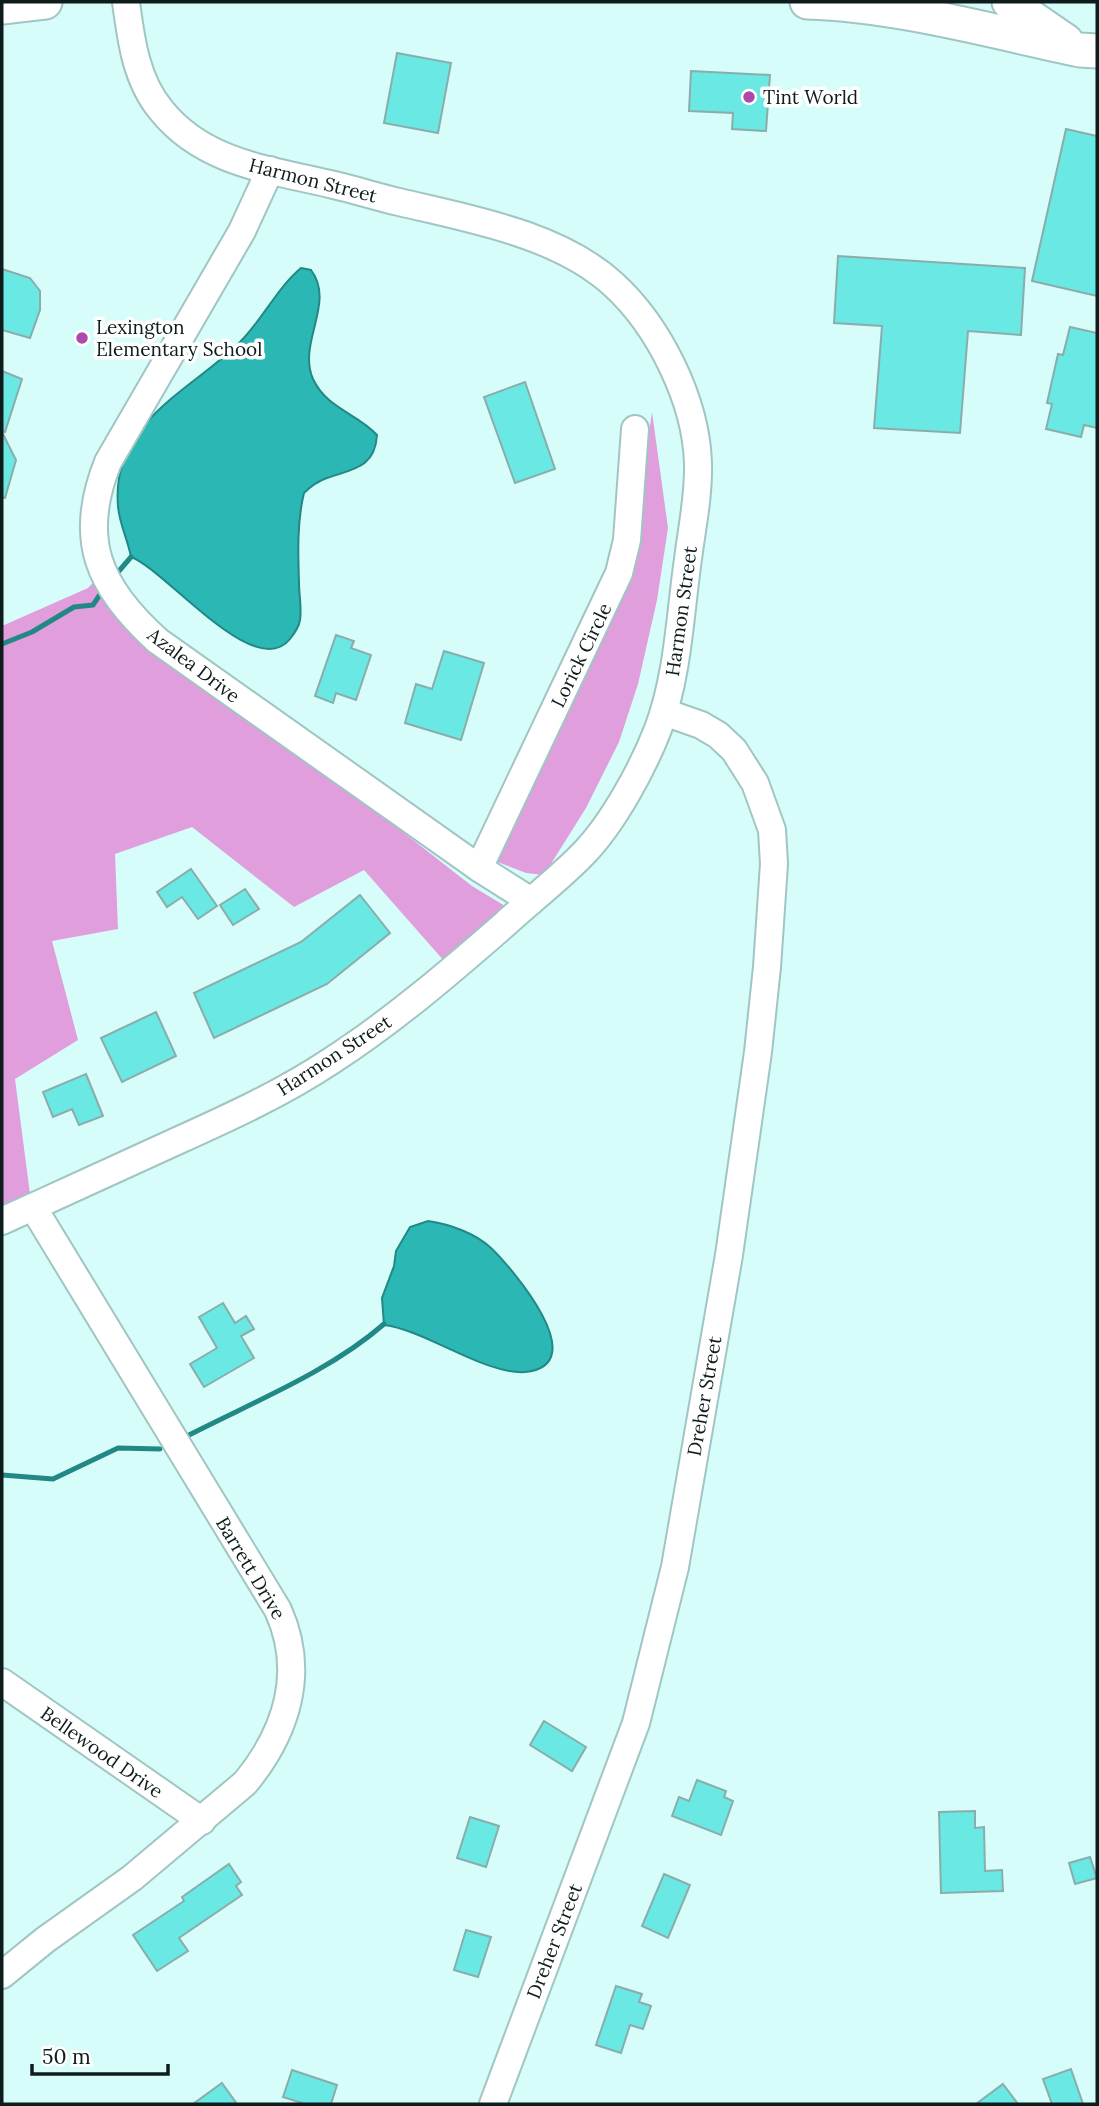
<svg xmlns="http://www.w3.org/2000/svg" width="1099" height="2106" viewBox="0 0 1099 2106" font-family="Lora,serif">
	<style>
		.forest { fill: #e09edd }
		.water { fill: #2bb7b4; stroke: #228886; stroke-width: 2 }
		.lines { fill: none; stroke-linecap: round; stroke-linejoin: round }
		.stream { stroke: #228886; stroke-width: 5 }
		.building { fill: #69e8e4; stroke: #89adab; stroke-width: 2 }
		.minor-casing { stroke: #a0c5c3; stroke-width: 30 }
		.major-casing { stroke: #a0c5c3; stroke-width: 37 }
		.minor { stroke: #fff; stroke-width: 26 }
		.major { stroke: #fff; stroke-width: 33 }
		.poi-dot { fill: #ae49ad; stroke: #fff; stroke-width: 2.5 }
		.labels { text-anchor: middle; stroke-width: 7; stroke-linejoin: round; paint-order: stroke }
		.poi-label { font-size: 19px; fill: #0e1c1c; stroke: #fff; text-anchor: start }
		.street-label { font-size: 19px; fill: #0e1c1c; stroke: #fff }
	</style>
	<rect width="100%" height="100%" fill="#d7fdfb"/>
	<g class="forest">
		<polygon points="652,412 668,528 657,600 638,684 619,742 586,808 544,875 526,873 490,859 633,546"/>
		<polygon points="103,572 158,641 472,886 505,906 482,934 445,962 364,870 294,907 192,827 115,854 118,929 52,941 78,1040 15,1079 30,1194 2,1205 2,626 88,588"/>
	</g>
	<g class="water">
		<path d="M301 268 311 270C336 303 297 343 313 379 327 409 357 413 377 435 375 468 353 469 327 478 318 481 311 486 304 493 297 521 298 553 299 583 299 595 302 609 300 620 299 627 294 634 290 639 255 683 165 569 131 557 128 540 119 523 118 506 111 421 190 392 240 342 263 319 277 288 301 268Z"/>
		<path d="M428 1221C449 1224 475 1233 491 1248 512 1268 595 1365 525 1372 485 1375 426 1330 384 1325L382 1298 394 1266 396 1251 410 1227Z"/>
	</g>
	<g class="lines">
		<g class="stream">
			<polyline points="119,571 131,557"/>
			<polyline points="2,644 32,632 74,607 93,605 99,596"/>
			<path d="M189 1435C253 1402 329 1372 384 1324"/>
			<polyline points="2,1475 53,1479 118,1448 160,1449"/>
		</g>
	</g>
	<g class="building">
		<polygon points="397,53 451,63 438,133 384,123"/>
		<polygon points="691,71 770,75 766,131 732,129 733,113 689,111"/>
		<polygon points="1066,129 1097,136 1097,296 1032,281"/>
		<polygon points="838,256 1025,268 1021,335 968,331 960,433 874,428 882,326 834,323"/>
		<polygon points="2,269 30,278 40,291 40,310 30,338 2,330"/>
		<polygon points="1070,327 1097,333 1097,428 1084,425 1081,437 1046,429 1052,404 1047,403 1058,354 1063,355"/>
		<polygon points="2,371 22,379 5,432 2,431"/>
		<polygon points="525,382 555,469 515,483 484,397"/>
		<polygon points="2,432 16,460 5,498 2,497"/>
		<polygon points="336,635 354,641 351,648 371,655 356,700 336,693 333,703 315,696"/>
		<polygon points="444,651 484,663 461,740 405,723 416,684 432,689"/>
		<polygon points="191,869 217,906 198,919 182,897 167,907 157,892"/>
		<polygon points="245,889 259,909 233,925 220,905"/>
		<polygon points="360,895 390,933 327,984 214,1038 194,993 301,942"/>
		<polygon points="156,1012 176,1056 122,1082 101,1038"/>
		<polygon points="86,1074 103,1116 79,1125 72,1109 53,1117 43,1092"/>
		<polygon points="223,1303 235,1323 246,1316 254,1329 241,1336 254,1358 204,1387 190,1364 217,1348 199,1317"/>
		<polygon points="544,1721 586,1747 572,1771 530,1745"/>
		<polygon points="697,1780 726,1791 724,1797 733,1801 721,1835 672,1816 679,1797 689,1801"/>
		<polygon points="975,1811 975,1828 984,1827 985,1871 1002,1870 1003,1891 941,1893 939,1812"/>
		<polygon points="470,1817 499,1826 486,1867 457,1858"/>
		<polygon points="1090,1857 1097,1878 1075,1884 1069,1863"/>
		<polygon points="229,1864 241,1882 236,1886 242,1895 179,1938 188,1951 157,1971 133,1935 184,1901 182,1897"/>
		<polygon points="664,1874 690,1885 668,1938 642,1926"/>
		<polygon points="466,1930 491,1937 478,1977 454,1970"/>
		<polygon points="616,1986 642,1994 639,2002 651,2006 643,2029 630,2025 621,2053 596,2045"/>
		<polygon points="1071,2069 1083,2104 1052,2104 1043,2079"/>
		<polygon points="292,2070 337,2085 331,2104 305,2104 283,2097"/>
		<polygon points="222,2083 237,2104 193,2104"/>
		<polygon points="1003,2084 1018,2104 976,2104"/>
	</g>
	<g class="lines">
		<g class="minor-casing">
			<g id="minor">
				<path d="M270 170 242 231 108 462C77 539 98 587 158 641L479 868 531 901"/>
				<polyline points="479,868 619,573 627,540 635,429"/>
				<path d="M2 1221C60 1194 119 1168 177 1141 230 1117 283 1093 331 1061 393 1021 450 972 505 924 531 900 560 878 584 853 613 823 643 768 658 729 678 676 680 615 688 559 692 527 699 495 698 463 696 400 659 326 613 284 558 234 470 219 399 202 377 197 356 190 334 185 272 170 204 164 161 110 136 80 131 40 126 2"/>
				<polyline points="2,1682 202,1821"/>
				<path d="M2 1975 45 1940 132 1878 245 1783C287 1732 306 1672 278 1610L33 1207"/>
				<polyline points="493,2104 636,1723 675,1567 729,1255 758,1052 767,967 774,864 772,830 755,783 734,750 718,735 701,725 664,712"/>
			</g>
		</g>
		<g class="major-casing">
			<g id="major">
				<path d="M807 2C899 5 990 31 1080 50L1097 51"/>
				<polyline points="1009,2 1066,41"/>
				<polyline points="2,7 45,2"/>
			</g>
		</g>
		<use href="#minor" class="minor"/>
		<use href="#major" class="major"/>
	</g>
	<g class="poi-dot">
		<circle cx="749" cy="97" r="7"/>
		<circle cx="82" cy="338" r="7"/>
	</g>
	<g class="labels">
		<g class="poi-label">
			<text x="763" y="104">Tint World</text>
			<text x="96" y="334">Lexington<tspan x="96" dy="22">Elementary School</tspan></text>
		</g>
		<g class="street-label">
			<text transform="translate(313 180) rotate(14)" y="7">Harmon Street</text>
			<text transform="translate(681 611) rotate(-82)" y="7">Harmon Street</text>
			<text transform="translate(581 655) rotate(-64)" y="7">Lorick Circle</text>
			<text transform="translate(194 665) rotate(37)" y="7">Azalea Drive</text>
			<text transform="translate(334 1055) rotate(-33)" y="7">Harmon Street</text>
			<text transform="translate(704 1396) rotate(-80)" y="7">Dreher Street</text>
			<text transform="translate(251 1568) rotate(59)" y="7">Barrett Drive</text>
			<text transform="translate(102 1752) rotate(35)" y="7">Bellewood Drive</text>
			<text transform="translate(554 1941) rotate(-69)" y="7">Dreher Street</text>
		</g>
	</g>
	<rect width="1099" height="2106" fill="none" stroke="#0e1c1c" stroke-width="7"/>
	<path d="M32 2064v10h136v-10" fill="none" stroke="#0e1c1c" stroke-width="3.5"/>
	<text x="42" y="2064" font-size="21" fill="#0e1c1c" stroke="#ffffff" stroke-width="5" paint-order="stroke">50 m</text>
</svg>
